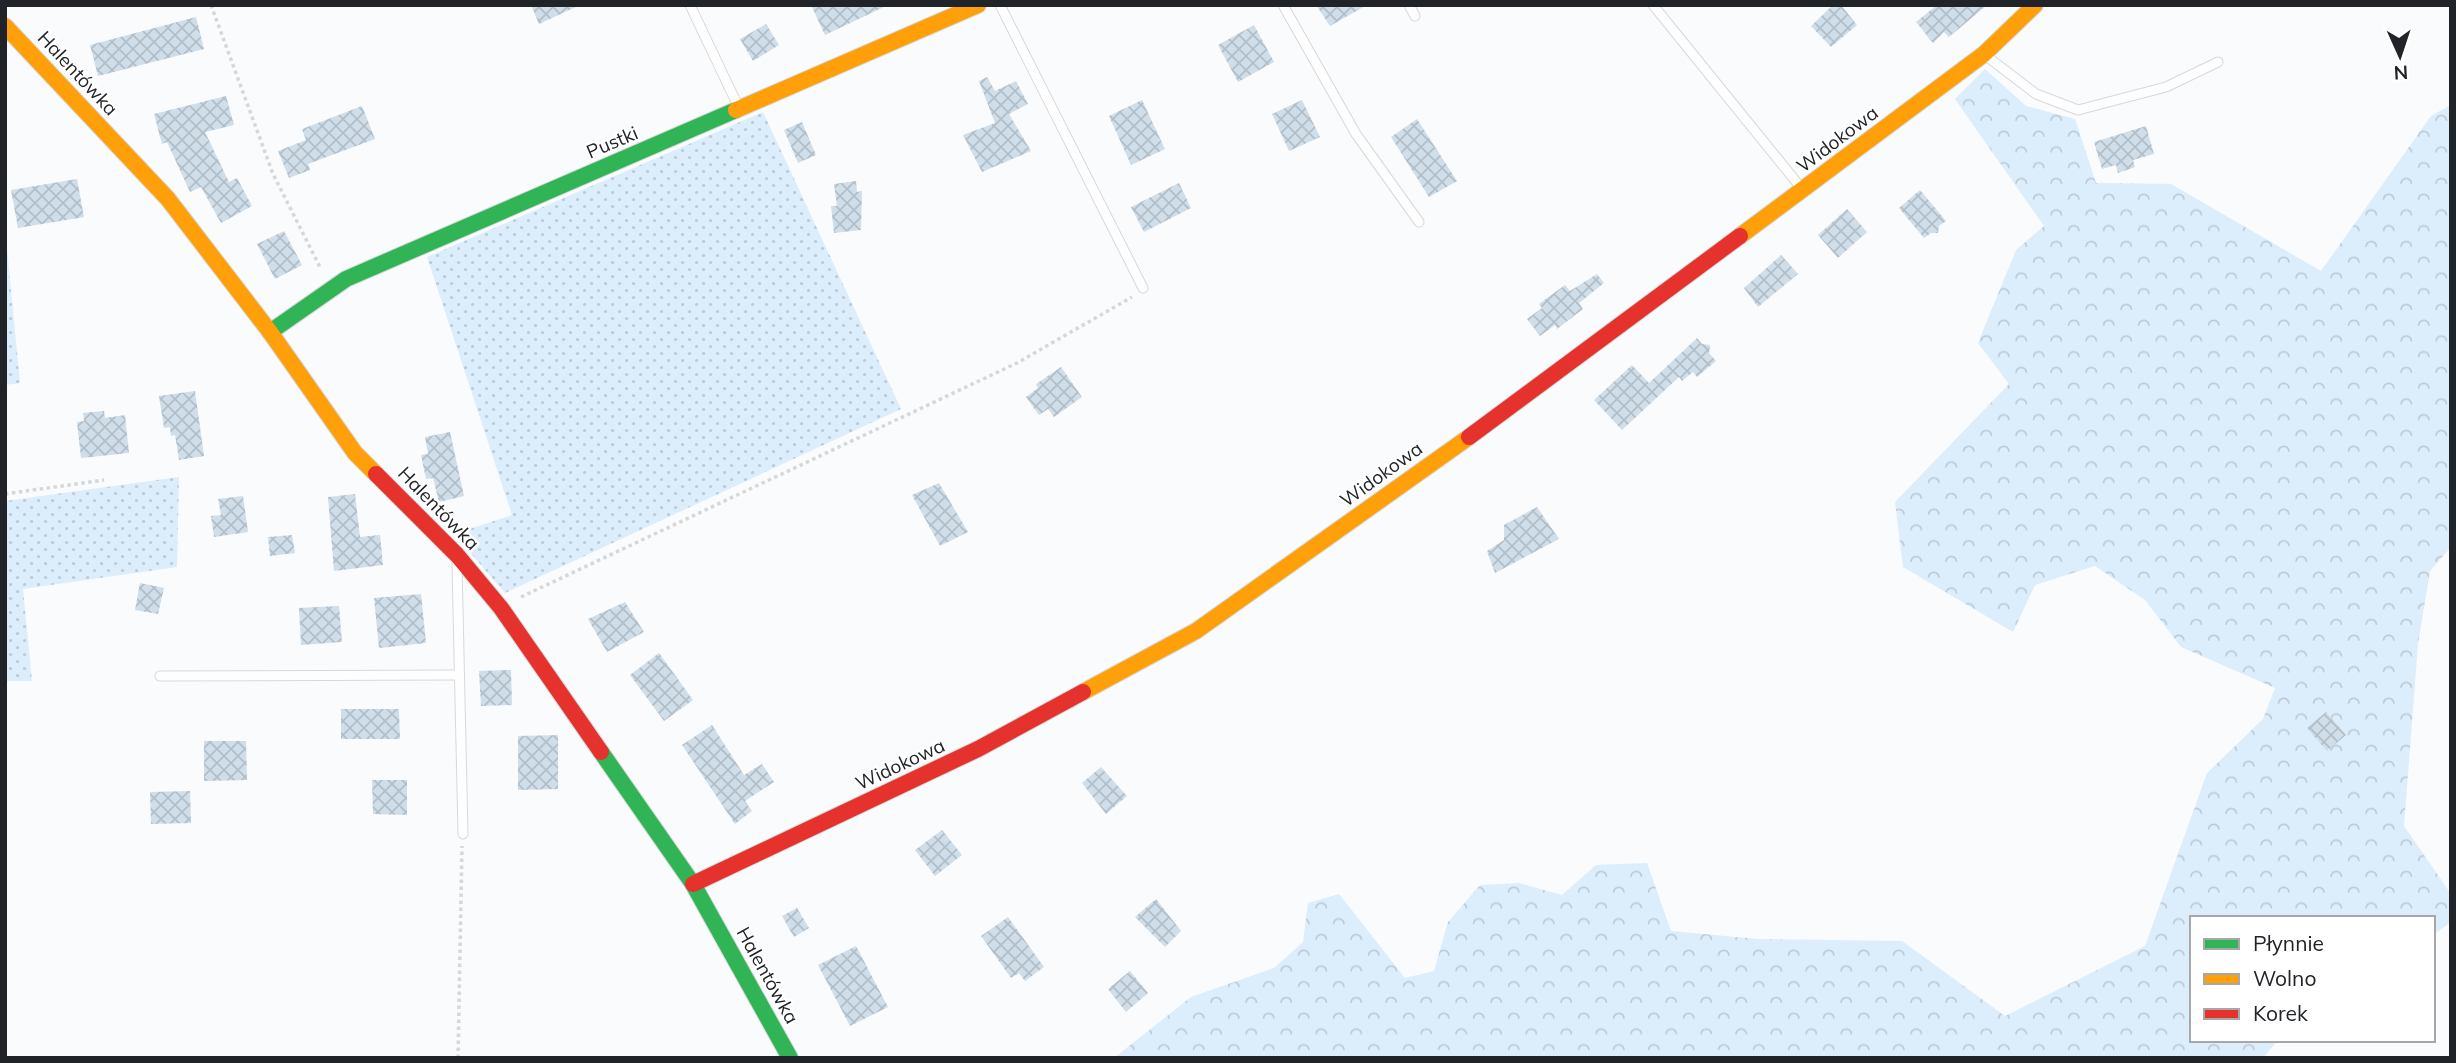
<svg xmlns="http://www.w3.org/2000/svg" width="2456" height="1063" viewBox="0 0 2456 1063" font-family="Mulish,sans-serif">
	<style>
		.grass { fill: url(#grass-dots) }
		.forest { fill: url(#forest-crowns) }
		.building { fill: url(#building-cross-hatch) }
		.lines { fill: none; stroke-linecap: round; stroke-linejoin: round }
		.lane-casing { stroke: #d6d9db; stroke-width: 11 }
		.fast-casing { stroke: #d6d9db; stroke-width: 18 }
		.slow-casing { stroke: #d6d9db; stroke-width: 18 }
		.jam-casing { stroke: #d6d9db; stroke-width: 18 }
		.path { stroke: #d6d7d8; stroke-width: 3.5; stroke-dasharray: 3.5 3.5; stroke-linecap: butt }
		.lane { stroke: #fefeff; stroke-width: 9 }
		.fast { stroke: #30b455; stroke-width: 16 }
		.slow { stroke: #ff9f0a; stroke-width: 16 }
		.jam { stroke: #e5322d; stroke-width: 16 }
		.labels { text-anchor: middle; stroke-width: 5; stroke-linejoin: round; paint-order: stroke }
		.street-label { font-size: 19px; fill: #202327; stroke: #fff }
	</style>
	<defs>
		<pattern id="grass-dots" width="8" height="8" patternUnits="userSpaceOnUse" patternTransform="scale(1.75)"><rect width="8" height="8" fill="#dcedfb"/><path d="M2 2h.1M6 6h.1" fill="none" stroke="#bccbd7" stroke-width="1.8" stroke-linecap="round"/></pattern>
		<pattern id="forest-crowns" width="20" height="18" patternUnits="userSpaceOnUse" patternTransform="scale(1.75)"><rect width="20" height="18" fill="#dcedfb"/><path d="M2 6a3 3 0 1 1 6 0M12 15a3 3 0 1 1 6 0" fill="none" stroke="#bccbd7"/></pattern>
		<pattern id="building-cross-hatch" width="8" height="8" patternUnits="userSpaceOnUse" patternTransform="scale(1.75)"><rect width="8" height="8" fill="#d0dee9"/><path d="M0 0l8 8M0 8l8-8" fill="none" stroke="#b2bec8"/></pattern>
	</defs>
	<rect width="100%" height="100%" fill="#f9fbfd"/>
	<g class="grass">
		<polygon points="763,112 901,409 505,593 454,534 512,515 427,257"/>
		<polygon points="5,228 20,383 5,385"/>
		<polygon points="179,477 177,567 23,589 32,681 5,681 5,501"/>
	</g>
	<polygon class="forest" points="1985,69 2026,106 2075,119 2096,183 2171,184 2321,271 2431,116 2451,105 2451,547 2430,571 2418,644 2404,826 2451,894 2451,922 2433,935 2433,918 2192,918 2192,1040 2278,1040 2263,1058 1114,1058 1191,997 1274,968 1303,942 1308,903 1339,894 1405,978 1434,971 1448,922 1480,885 1519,883 1562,895 1596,865 1647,863 1671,931 1758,939 1902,941 2005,1016 2145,946 2207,773 2263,719 2275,688 2181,647 2145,600 2095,566 2035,585 2013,632 1903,567 1895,502 2009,384 1978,343 2016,250 2044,226 1955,99"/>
	<g class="building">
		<polygon points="531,5 580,5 539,24"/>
		<polygon points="811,5 888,5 825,35"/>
		<polygon points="1316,5 1367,5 1330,26"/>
		<polygon points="1833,5 1841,5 1857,25 1831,47 1811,26"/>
		<polygon points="1937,5 1987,5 1949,37 1944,32 1933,43 1916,22"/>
		<polygon points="196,17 204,49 98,76 90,45"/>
		<polygon points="766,24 779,45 753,61 740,39"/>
		<polygon points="1254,25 1274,62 1238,82 1218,45"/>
		<polygon points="987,77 995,91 1016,81 1028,104 1009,114 1031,151 982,172 963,135 995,123 979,81"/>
		<polygon points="226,96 234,125 205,132 229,182 237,178 252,206 221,223 201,187 190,192 167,142 162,144 154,114"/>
		<polygon points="1142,100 1165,149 1131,165 1109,116"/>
		<polygon points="1302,100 1320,137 1289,151 1272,114"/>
		<polygon points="362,106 375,139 308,164 310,170 289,178 278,151 306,140 302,129"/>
		<polygon points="1417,119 1457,181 1429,197 1391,137"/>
		<polygon points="802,122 816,155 798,163 784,130"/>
		<polygon points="2146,126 2154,154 2133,160 2135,167 2118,173 2116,165 2102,169 2094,142"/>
		<polygon points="77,179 84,217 18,228 11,190"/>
		<polygon points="856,181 857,192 862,191 861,230 834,233 831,206 837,206 834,184"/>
		<polygon points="1179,183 1191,208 1144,232 1131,207"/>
		<polygon points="1920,190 1946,221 1939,226 1938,233 1931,233 1924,238 1899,208"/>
		<polygon points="1847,209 1867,232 1838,258 1818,235"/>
		<polygon points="284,231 302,265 275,279 257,244"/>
		<polygon points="1781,255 1798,274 1758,307 1744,288"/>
		<polygon points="1597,274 1604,283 1579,303 1583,309 1557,329 1555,325 1540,336 1527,319 1542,308 1539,304 1565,285 1570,291"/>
		<polygon points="1697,338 1702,344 1710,345 1709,353 1716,361 1697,377 1693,372 1682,381 1679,377 1622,430 1594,400 1632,365 1649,383"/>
		<polygon points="1061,367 1082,397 1054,417 1048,409 1039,415 1026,397 1038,388 1036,384"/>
		<polygon points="195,391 204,456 179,460 175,435 171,436 170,427 164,428 159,396"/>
		<polygon points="104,411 105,418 125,415 129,453 81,458 77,422 84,421 83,413"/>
		<polygon points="450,432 464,496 439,502 433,478 426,479 421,455 428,454 425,437"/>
		<polygon points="939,483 968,532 940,546 912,495"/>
		<polygon points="355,494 360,537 380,535 383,565 334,571 328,497"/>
		<polygon points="243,496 248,532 214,537 211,516 221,515 218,499"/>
		<polygon points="1537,507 1559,539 1495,573 1487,551 1504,540 1504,525"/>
		<polygon points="292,535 295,553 270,556 268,537"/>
		<polygon points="140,583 164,588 158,614 135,610"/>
		<polygon points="421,594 426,643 379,648 374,598"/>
		<polygon points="625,602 644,632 607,652 588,619"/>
		<polygon points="339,606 342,642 301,645 299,608"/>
		<polygon points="659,653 693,700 664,721 630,675"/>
		<polygon points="511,670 512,705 481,706 479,671"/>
		<polygon points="341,709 399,709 400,739 341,739"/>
		<polygon points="2326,712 2346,735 2327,751 2307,728"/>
		<polygon points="712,725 744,775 762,764 774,782 745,801 752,811 735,824 682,745"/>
		<polygon points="558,735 558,789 518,790 518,736"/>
		<polygon points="204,741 246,741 247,780 204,781"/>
		<polygon points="1101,767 1127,796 1106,814 1082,783"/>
		<polygon points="372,780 407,780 407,815 373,814"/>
		<polygon points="190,791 191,823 151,824 150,792"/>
		<polygon points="942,830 962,855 935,876 915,850"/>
		<polygon points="1156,899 1181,931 1165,947 1135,917"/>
		<polygon points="797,908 809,928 794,937 782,916"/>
		<polygon points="1008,917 1044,967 1025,981 1019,973 1011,978 981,936"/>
		<polygon points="856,946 888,1007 850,1026 818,965"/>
		<polygon points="1130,971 1148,993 1126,1012 1108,989"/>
	</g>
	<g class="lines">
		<g class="lane-casing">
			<g id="lane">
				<polyline points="690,5 739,108"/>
				<polyline points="1000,5 1143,288"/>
				<polyline points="1283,5 1356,134 1419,222"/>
				<polyline points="1409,5 1415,16"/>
				<polyline points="1653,5 1802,189"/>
				<polyline points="1985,55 2036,94 2078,110 2166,87 2218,62"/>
				<polyline points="457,564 463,834"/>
				<polyline points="160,676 459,675"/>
			</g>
		</g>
		<g class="fast-casing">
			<g id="fast">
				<polyline points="270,332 346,279 736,110"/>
				<polyline points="601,752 693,884 790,1058"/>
			</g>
		</g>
		<g class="slow-casing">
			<g id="slow">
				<polyline points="5,26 168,199 270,332 355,453 376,474"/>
				<polyline points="736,110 978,5"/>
				<polyline points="1740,236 1984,54 2035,5"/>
				<polyline points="1083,692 1196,631 1469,437"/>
			</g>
		</g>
		<g class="jam-casing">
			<g id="jam">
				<polyline points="1469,437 1740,236"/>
				<polyline points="376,474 457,555 501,608 601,752"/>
				<polyline points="693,884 978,749 1083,692"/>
			</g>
		</g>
		<g class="path">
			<polyline points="211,5 273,174 321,269"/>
			<polyline points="5,494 104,480"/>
			<polyline points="521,597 1017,363 1132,297"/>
			<polyline points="458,1058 462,846"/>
		</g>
		<use href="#lane" class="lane"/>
		<use href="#fast" class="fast"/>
		<use href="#slow" class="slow"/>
		<use href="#jam" class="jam"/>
	</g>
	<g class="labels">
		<g class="street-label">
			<text transform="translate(78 73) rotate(47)" y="7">Halentówka</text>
			<text transform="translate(1837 139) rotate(-37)" y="7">Widokowa</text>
			<text transform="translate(612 142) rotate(-23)" y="7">Pustki</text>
			<text transform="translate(1381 474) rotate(-36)" y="7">Widokowa</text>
			<text transform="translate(439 508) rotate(46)" y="7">Halentówka</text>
			<text transform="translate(900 764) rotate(-25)" y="7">Widokowa</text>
			<text transform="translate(768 975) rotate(61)" y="7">Halentówka</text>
		</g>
	</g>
	<rect width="2456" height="1063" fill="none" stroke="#202327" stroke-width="14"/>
	<rect x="2190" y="916" width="245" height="126" fill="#ffffff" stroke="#a6a7a9" stroke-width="2"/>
	<rect x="2204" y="939" width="35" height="10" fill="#30b455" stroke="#a6a7a9" stroke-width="2"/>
	<text x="2253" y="951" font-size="21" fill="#202327">Płynnie</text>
	<rect x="2204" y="974" width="35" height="10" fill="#ff9f0a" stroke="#a6a7a9" stroke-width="2"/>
	<text x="2253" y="986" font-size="21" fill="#202327">Wolno</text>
	<rect x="2204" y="1009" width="35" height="10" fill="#e5322d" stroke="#a6a7a9" stroke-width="2"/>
	<text x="2253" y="1021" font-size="21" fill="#202327">Korek</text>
	<g transform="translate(2400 56) rotate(177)" stroke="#ffffff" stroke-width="5" paint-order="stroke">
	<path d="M0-5L12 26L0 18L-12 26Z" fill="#202327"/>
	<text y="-10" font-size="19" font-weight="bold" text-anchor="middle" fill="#202327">N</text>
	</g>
</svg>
